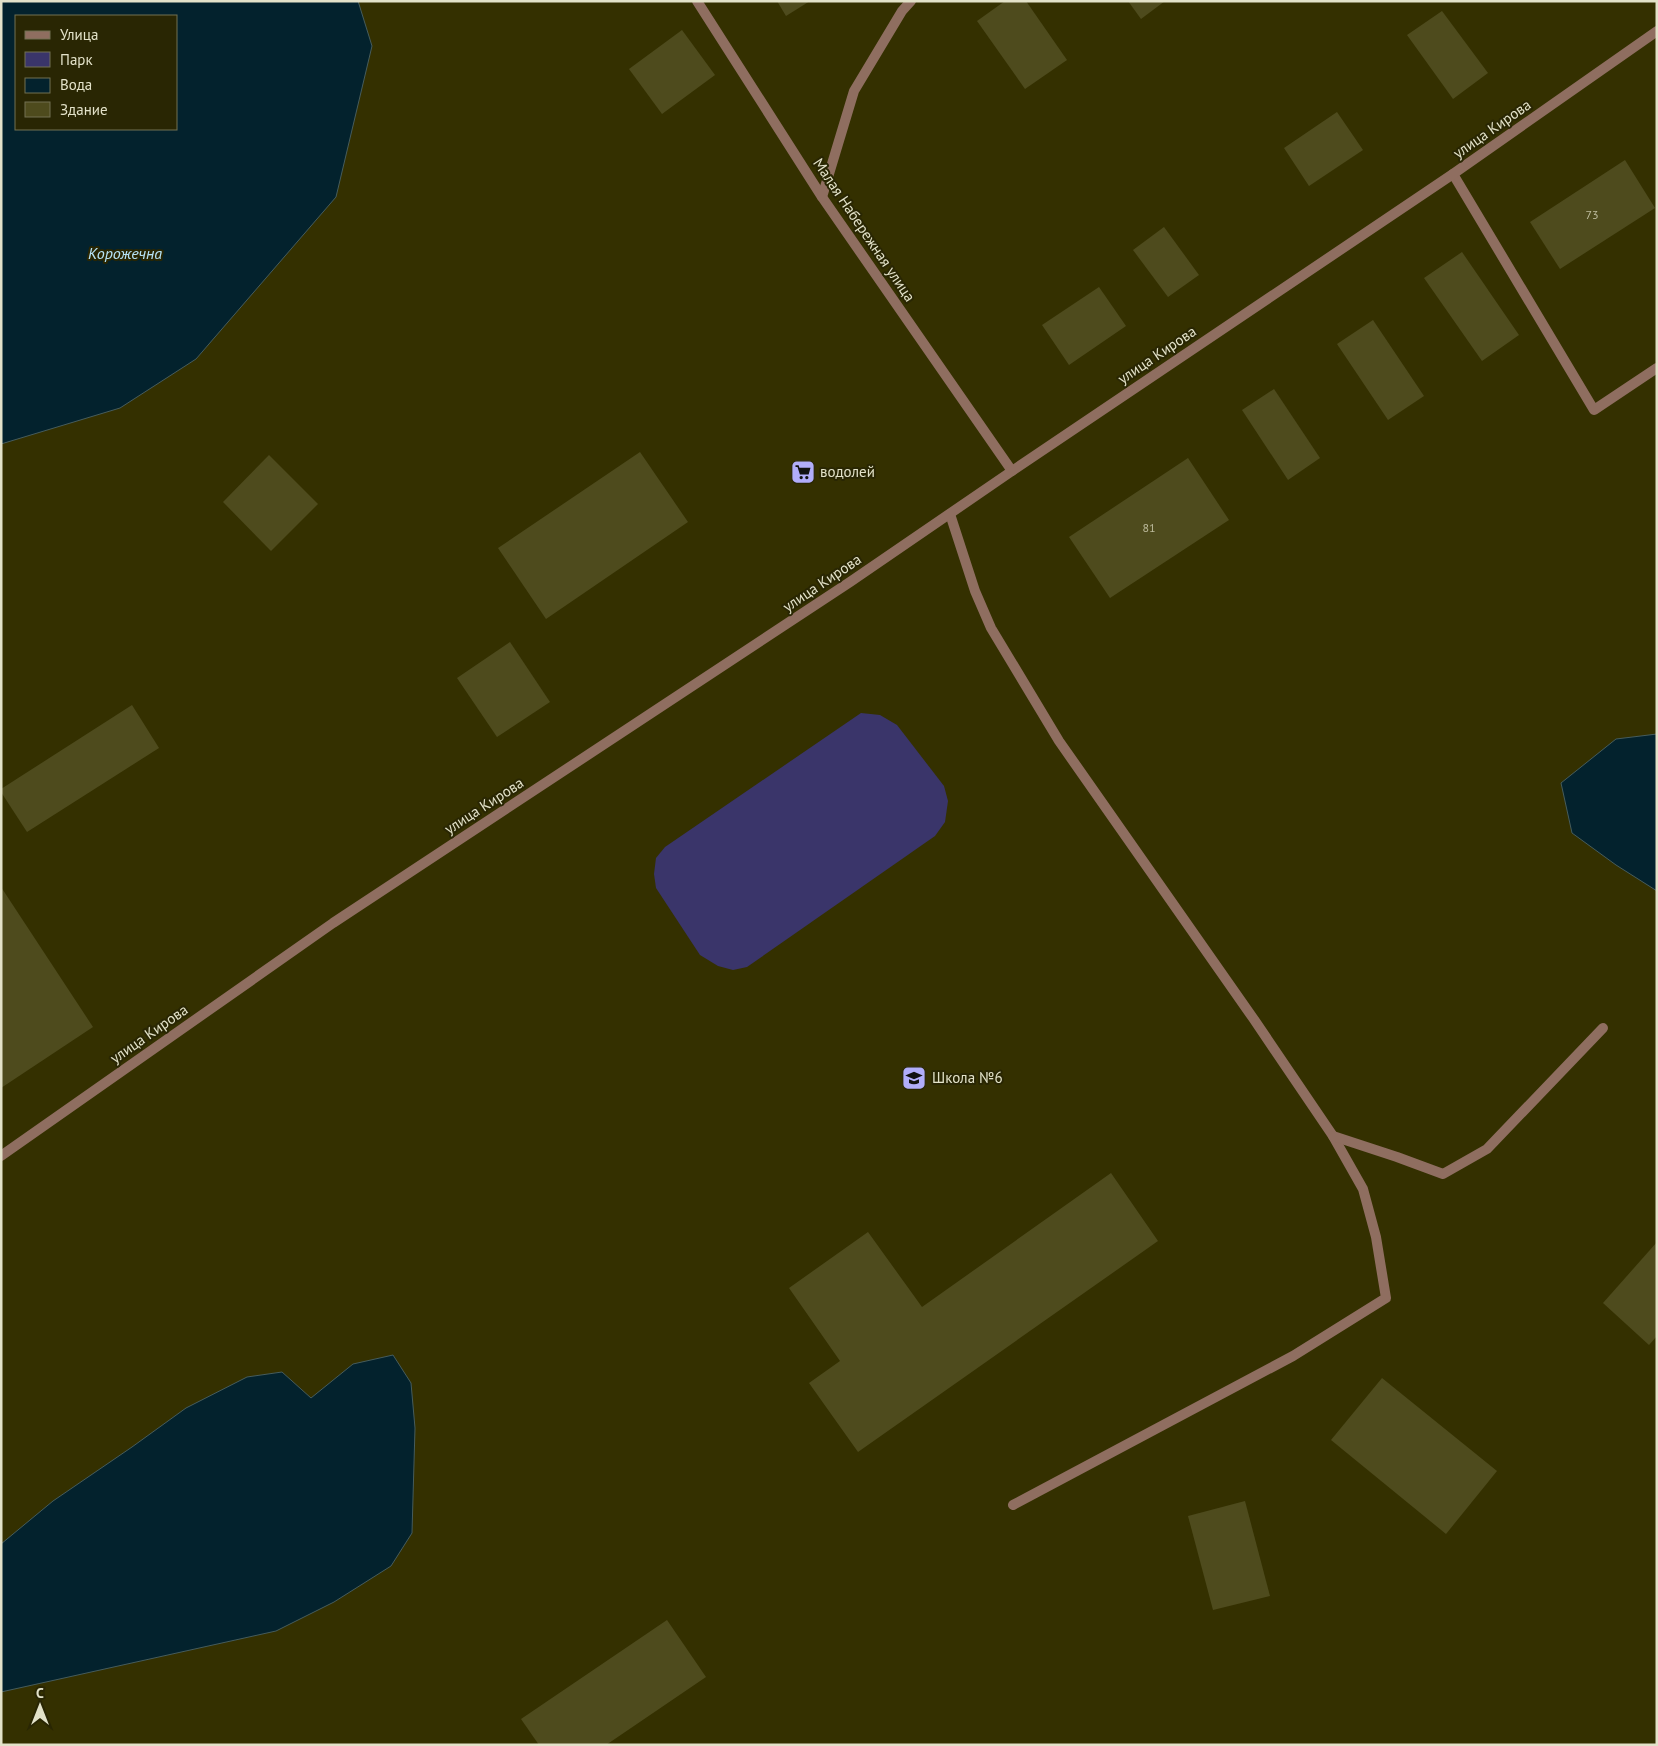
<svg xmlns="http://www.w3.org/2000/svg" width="1658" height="1746" viewBox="0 0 1658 1746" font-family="'PT Sans',sans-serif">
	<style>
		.green { fill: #3a356a }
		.water { fill: #03222d; stroke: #465c5c; fill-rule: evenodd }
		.building { fill: #4e4b1d }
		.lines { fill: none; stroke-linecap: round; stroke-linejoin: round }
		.minor { stroke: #8f6e60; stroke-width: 10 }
		.tertiary { stroke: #8f6e60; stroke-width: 10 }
		.labels { text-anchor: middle; stroke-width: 4; stroke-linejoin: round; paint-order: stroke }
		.number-label { font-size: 12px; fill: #bebc9e }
		.street-label { font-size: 15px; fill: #e3e2c9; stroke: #292603 }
		.poi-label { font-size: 15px; fill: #e3e2c9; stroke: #292603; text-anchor: start }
		.water-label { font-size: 16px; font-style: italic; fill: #b5e2f6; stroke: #292603 }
	</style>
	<rect width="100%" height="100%" fill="#343000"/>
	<polygon class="green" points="861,713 880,715 897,725 944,786 948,801 945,822 935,836 747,967 733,970 718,966 700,955 656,888 654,874 656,858 665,847"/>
	<g class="water">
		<path d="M1 1H358L372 46 336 197 196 359 120 408 1 444ZM16 16H176V129H16Z"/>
		<polygon points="1657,734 1657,891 1616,865 1572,833 1561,783 1616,739"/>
		<polygon points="393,1355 411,1383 415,1428 412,1533 391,1566 334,1602 276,1631 1,1692 1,1544 53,1501 132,1447 186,1408 247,1377 282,1372 311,1398 353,1364"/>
	</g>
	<g class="building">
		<polygon points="777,1 810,1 786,16"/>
		<polygon points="1005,1 1026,1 1067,60 1025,89 977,21"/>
		<polygon points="1128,1 1165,1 1141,19"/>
		<polygon points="1442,11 1488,73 1453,99 1407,35"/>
		<polygon points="682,30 715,75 662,114 629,69"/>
		<polygon points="1337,112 1363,150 1309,186 1284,148"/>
		<polygon points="1625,160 1655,208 1560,269 1530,222"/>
		<polygon points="1164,227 1199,275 1168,297 1133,250"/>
		<polygon points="1462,252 1519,335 1482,361 1424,278"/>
		<polygon points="1099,287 1126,326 1069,365 1042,325"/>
		<polygon points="1373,320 1424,396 1388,420 1337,344"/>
		<polygon points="1274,389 1320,458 1288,480 1242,410"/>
		<polygon points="640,452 688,522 546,619 498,548"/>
		<polygon points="269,455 318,504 271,551 223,502"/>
		<polygon points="1188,458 1229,520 1110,598 1069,537"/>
		<polygon points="510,642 550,702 497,737 457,678"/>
		<polygon points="132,705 159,748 27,832 1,792 1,789"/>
		<polygon points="1,887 93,1027 1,1088"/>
		<polygon points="1111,1173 1158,1241 858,1452 809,1383 840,1361 789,1288 868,1232 922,1307"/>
		<polygon points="1657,1242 1657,1336 1649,1345 1603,1303"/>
		<polygon points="1382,1378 1497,1471 1446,1534 1331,1440"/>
		<polygon points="1245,1501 1270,1596 1213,1610 1188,1516"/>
		<polygon points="667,1620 706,1677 606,1745 539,1745 521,1719"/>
	</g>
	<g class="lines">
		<g class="minor">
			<polyline points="697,1 822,197 1012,471"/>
			<polyline points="1453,174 1594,410 1657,368"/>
			<polyline points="822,197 854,91 902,11 911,1"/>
			<polyline points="950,514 975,591 991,628 1059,741 1253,1018 1333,1136 1363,1189 1376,1237 1386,1298 1293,1356 1013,1505"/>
			<polyline points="1333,1136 1397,1157 1443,1174 1487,1149 1603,1028"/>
		</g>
		<polyline class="tertiary" points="1,1156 333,923 850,582 1012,471 1453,174 1657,31"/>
	</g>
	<defs>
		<g id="supermarket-square" transform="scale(1.25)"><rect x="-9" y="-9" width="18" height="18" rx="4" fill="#b1adfa" stroke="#292603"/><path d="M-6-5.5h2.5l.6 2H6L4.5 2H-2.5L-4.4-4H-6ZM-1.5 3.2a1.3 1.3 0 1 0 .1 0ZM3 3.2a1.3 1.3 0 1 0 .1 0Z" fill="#111"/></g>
		<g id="school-square" transform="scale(1.25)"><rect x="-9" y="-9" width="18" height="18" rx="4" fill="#b1adfa" stroke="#292603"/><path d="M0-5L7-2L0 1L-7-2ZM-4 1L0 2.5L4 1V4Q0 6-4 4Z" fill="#111"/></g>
	</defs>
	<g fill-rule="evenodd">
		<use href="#supermarket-square" x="803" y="472"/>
		<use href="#school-square" x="914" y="1078"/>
	</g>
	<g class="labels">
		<g class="number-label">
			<text x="1592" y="219">73</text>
			<text x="1149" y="532">81</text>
		</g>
		<g class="street-label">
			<text transform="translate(1492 129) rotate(-35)" y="5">улица Кирова</text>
			<text transform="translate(864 230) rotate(56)" y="5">Малая Набережная улица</text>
			<text transform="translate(1157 355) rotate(-34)" y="5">улица Кирова</text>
			<text transform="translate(822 583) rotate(-34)" y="5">улица Кирова</text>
			<text transform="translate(484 806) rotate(-33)" y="5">улица Кирова</text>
			<text transform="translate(149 1034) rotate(-35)" y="5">улица Кирова</text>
		</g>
		<g class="poi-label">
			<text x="820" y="477">водолей</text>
			<text x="932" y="1083">Школа №6</text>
		</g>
		<g class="water-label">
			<text x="125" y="259">Корожечна</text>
		</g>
	</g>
	<rect width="1658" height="1746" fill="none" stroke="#e3e2c9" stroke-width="5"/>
	<rect x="15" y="15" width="162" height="115" fill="#292603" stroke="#737152"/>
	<rect x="25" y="31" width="25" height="8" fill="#8f6e60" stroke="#737152"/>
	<text x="60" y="40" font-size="15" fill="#e3e2c9">Улица</text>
	<rect x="25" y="52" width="25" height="15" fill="#3a356a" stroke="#737152"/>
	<text x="60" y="65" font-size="15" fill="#e3e2c9">Парк</text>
	<rect x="25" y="78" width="25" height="15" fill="#03222d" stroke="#737152"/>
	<text x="60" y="90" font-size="15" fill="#e3e2c9">Вода</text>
	<rect x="25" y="102" width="25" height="15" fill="#4e4b1d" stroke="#737152"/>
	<text x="60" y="115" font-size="15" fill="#e3e2c9">Здание</text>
	<g transform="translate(40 1706)" stroke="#292603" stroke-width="4" paint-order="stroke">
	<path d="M0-4L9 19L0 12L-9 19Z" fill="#e3e2c9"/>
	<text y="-8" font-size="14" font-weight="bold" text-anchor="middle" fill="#e3e2c9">С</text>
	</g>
</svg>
